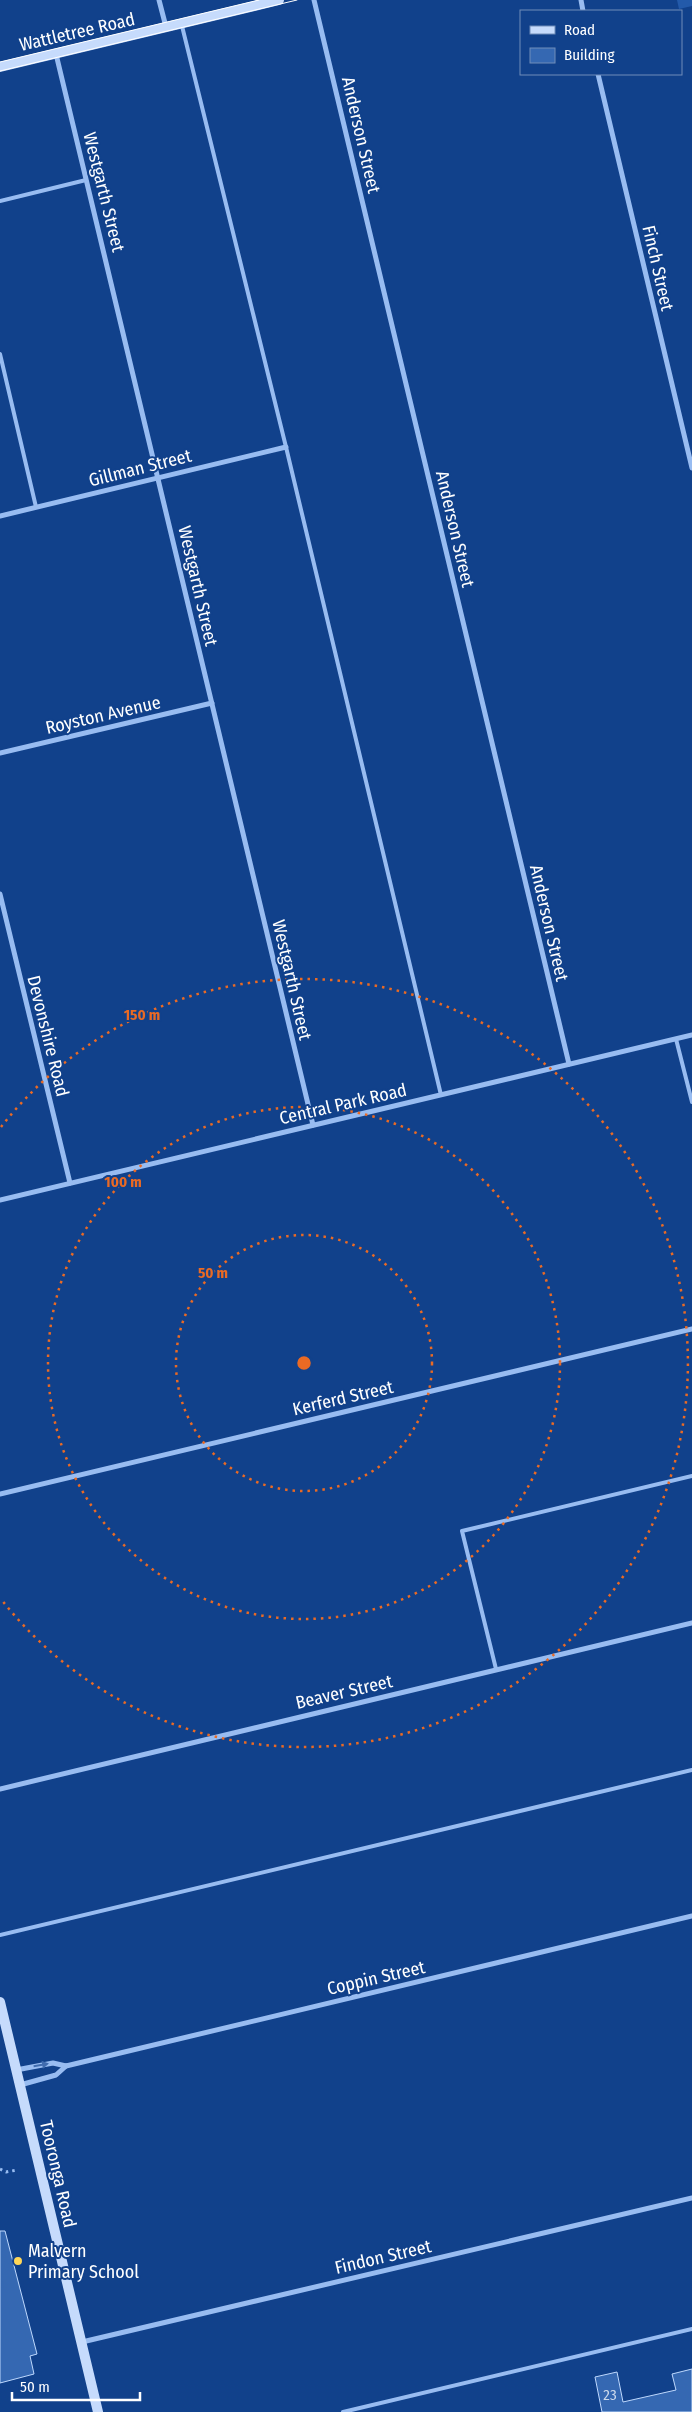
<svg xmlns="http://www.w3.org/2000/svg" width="692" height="2412" viewBox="0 0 692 2412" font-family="'Fira Sans Condensed',sans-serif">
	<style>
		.green { fill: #235aaa }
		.building { fill: #3568b2; stroke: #bed8fd }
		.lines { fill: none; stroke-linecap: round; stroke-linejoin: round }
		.path { stroke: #98bcf1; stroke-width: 3; stroke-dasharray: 2.5 4; stroke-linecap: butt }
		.lane { stroke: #98bcf1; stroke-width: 4 }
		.street { stroke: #98bcf1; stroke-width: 5 }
		.secondary { stroke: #c6dbfc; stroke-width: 10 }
		.tram { stroke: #fff; stroke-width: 1 }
		.oneway { fill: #406caf }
		.ring { fill: none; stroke: #ea6a24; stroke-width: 2.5; stroke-dasharray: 2.5 5 }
		.poi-dot { fill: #ffd658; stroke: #11418b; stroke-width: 2 }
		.labels { text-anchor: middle; stroke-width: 4; stroke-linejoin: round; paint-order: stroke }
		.number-label { font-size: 15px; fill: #ccd9ec }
		.street-label { font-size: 18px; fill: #fff; stroke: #11418b }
		.poi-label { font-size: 18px; fill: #fff; stroke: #11418b; text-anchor: start }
		.centre { fill: #ea6a24; stroke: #11418b; stroke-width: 2.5 }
		.ring-label { font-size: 15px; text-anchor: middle; font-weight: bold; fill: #ea6a24; stroke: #11418b; stroke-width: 4; stroke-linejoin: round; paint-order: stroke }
	</style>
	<rect width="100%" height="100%" fill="#11418b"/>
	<polygon class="green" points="677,0 692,0 692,6 679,9"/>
	<g class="building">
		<polygon points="0,2231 5,2231 37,2354 30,2356 34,2374 0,2383"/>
		<polygon points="692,2369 692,2412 602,2412 595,2377 617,2372 623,2402 676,2390 672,2374"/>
	</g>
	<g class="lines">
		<polyline class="path" points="0,2169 6,2172 17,2170"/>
		<g class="lane">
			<polyline points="182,26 286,447 441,1095"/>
			<polyline points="0,201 86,180"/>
			<polyline points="0,354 36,507"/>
			<polyline points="676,1039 692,1102"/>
			<polyline points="496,1669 462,1531 692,1476"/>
			<polyline points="0,1935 692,1770"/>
			<polyline points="343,2412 692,2329"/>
		</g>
		<g class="street">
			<polyline points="159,0 166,27"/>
			<polyline points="314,0 569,1064"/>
			<polyline points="581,0 583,11"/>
			<polyline points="56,54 313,1125"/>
			<polyline points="598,74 692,468"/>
			<polyline points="0,516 286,447"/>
			<polyline points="0,753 212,703"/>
			<polyline points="0,894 70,1183"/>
			<polyline points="0,1200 692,1035"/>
			<polyline points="0,1494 692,1329"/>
			<polyline points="0,1789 692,1623"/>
			<polyline points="16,2070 53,2063 66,2066 692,1916"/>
			<polyline points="20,2085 56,2075 66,2066"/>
			<polyline points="82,2342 692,2198"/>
		</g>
		<g class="secondary">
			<polyline points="0,67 279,0"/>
			<polyline points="0,2002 98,2412"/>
		</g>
		<g class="tram">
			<polyline points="0,62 259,0"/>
			<polyline points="0,71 297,0"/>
		</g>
	</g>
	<defs><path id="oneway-solid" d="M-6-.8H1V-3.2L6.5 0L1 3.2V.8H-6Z" transform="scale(1.25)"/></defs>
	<use class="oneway" href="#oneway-solid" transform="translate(41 2065) rotate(-10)"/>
	<g class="ring">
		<circle cx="304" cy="1363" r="128"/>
		<circle cx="304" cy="1363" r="256"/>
		<path d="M1 1127A384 384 0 1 1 1 1599"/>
	</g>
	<circle class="poi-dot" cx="18" cy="2261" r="5"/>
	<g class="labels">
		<g class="number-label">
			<text x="610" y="2400">23</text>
		</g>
		<g class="street-label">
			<text transform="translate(77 32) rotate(-13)" y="6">Wattletree Road</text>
			<text transform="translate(361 135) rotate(77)" y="6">Anderson Street</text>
			<text transform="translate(104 192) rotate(76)" y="6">Westgarth Street</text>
			<text transform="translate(658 268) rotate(77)" y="6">Finch Street</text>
			<text transform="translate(140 468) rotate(-14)" y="6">Gillman Street</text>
			<text transform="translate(455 529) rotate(77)" y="6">Anderson Street</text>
			<text transform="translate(198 586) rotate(77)" y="6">Westgarth Street</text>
			<text transform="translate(103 715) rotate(-13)" y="6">Royston Avenue</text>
			<text transform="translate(549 923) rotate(77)" y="6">Anderson Street</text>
			<text transform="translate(292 980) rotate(77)" y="6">Westgarth Street</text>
			<text transform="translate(48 1036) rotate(76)" y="6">Devonshire Road</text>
			<text transform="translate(343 1104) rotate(-13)" y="6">Central Park Road</text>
			<text transform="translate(343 1398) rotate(-13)" y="6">Kerferd Street</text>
			<text transform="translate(344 1692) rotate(-13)" y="6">Beaver Street</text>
			<text transform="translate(376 1978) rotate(-13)" y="6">Coppin Street</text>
			<text transform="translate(58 2174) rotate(77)" y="6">Tooronga Road</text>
			<text transform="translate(383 2257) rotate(-13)" y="6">Findon Street</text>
		</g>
		<g class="poi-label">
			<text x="28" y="2257">Malvern<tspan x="28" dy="21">Primary School</tspan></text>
		</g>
	</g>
	<circle cx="304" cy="1363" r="8" class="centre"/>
	<g class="ring-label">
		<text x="142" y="1020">150 m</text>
		<text x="123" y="1187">100 m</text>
		<text x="213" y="1278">50 m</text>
	</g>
	<rect x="520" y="10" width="162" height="65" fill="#11418b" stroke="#708db9"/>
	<rect x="530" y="26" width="25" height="8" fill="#c6dbfc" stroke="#708db9"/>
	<text x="564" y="35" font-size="15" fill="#ffffff">Road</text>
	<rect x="530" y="48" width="25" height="15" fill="#3568b2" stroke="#708db9"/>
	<text x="564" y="60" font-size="15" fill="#ffffff">Building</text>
	<path d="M12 2392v8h128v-8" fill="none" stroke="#ffffff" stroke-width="2.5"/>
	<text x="20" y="2392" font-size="15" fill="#ffffff" stroke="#11418b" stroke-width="4" paint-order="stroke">50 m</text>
</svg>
